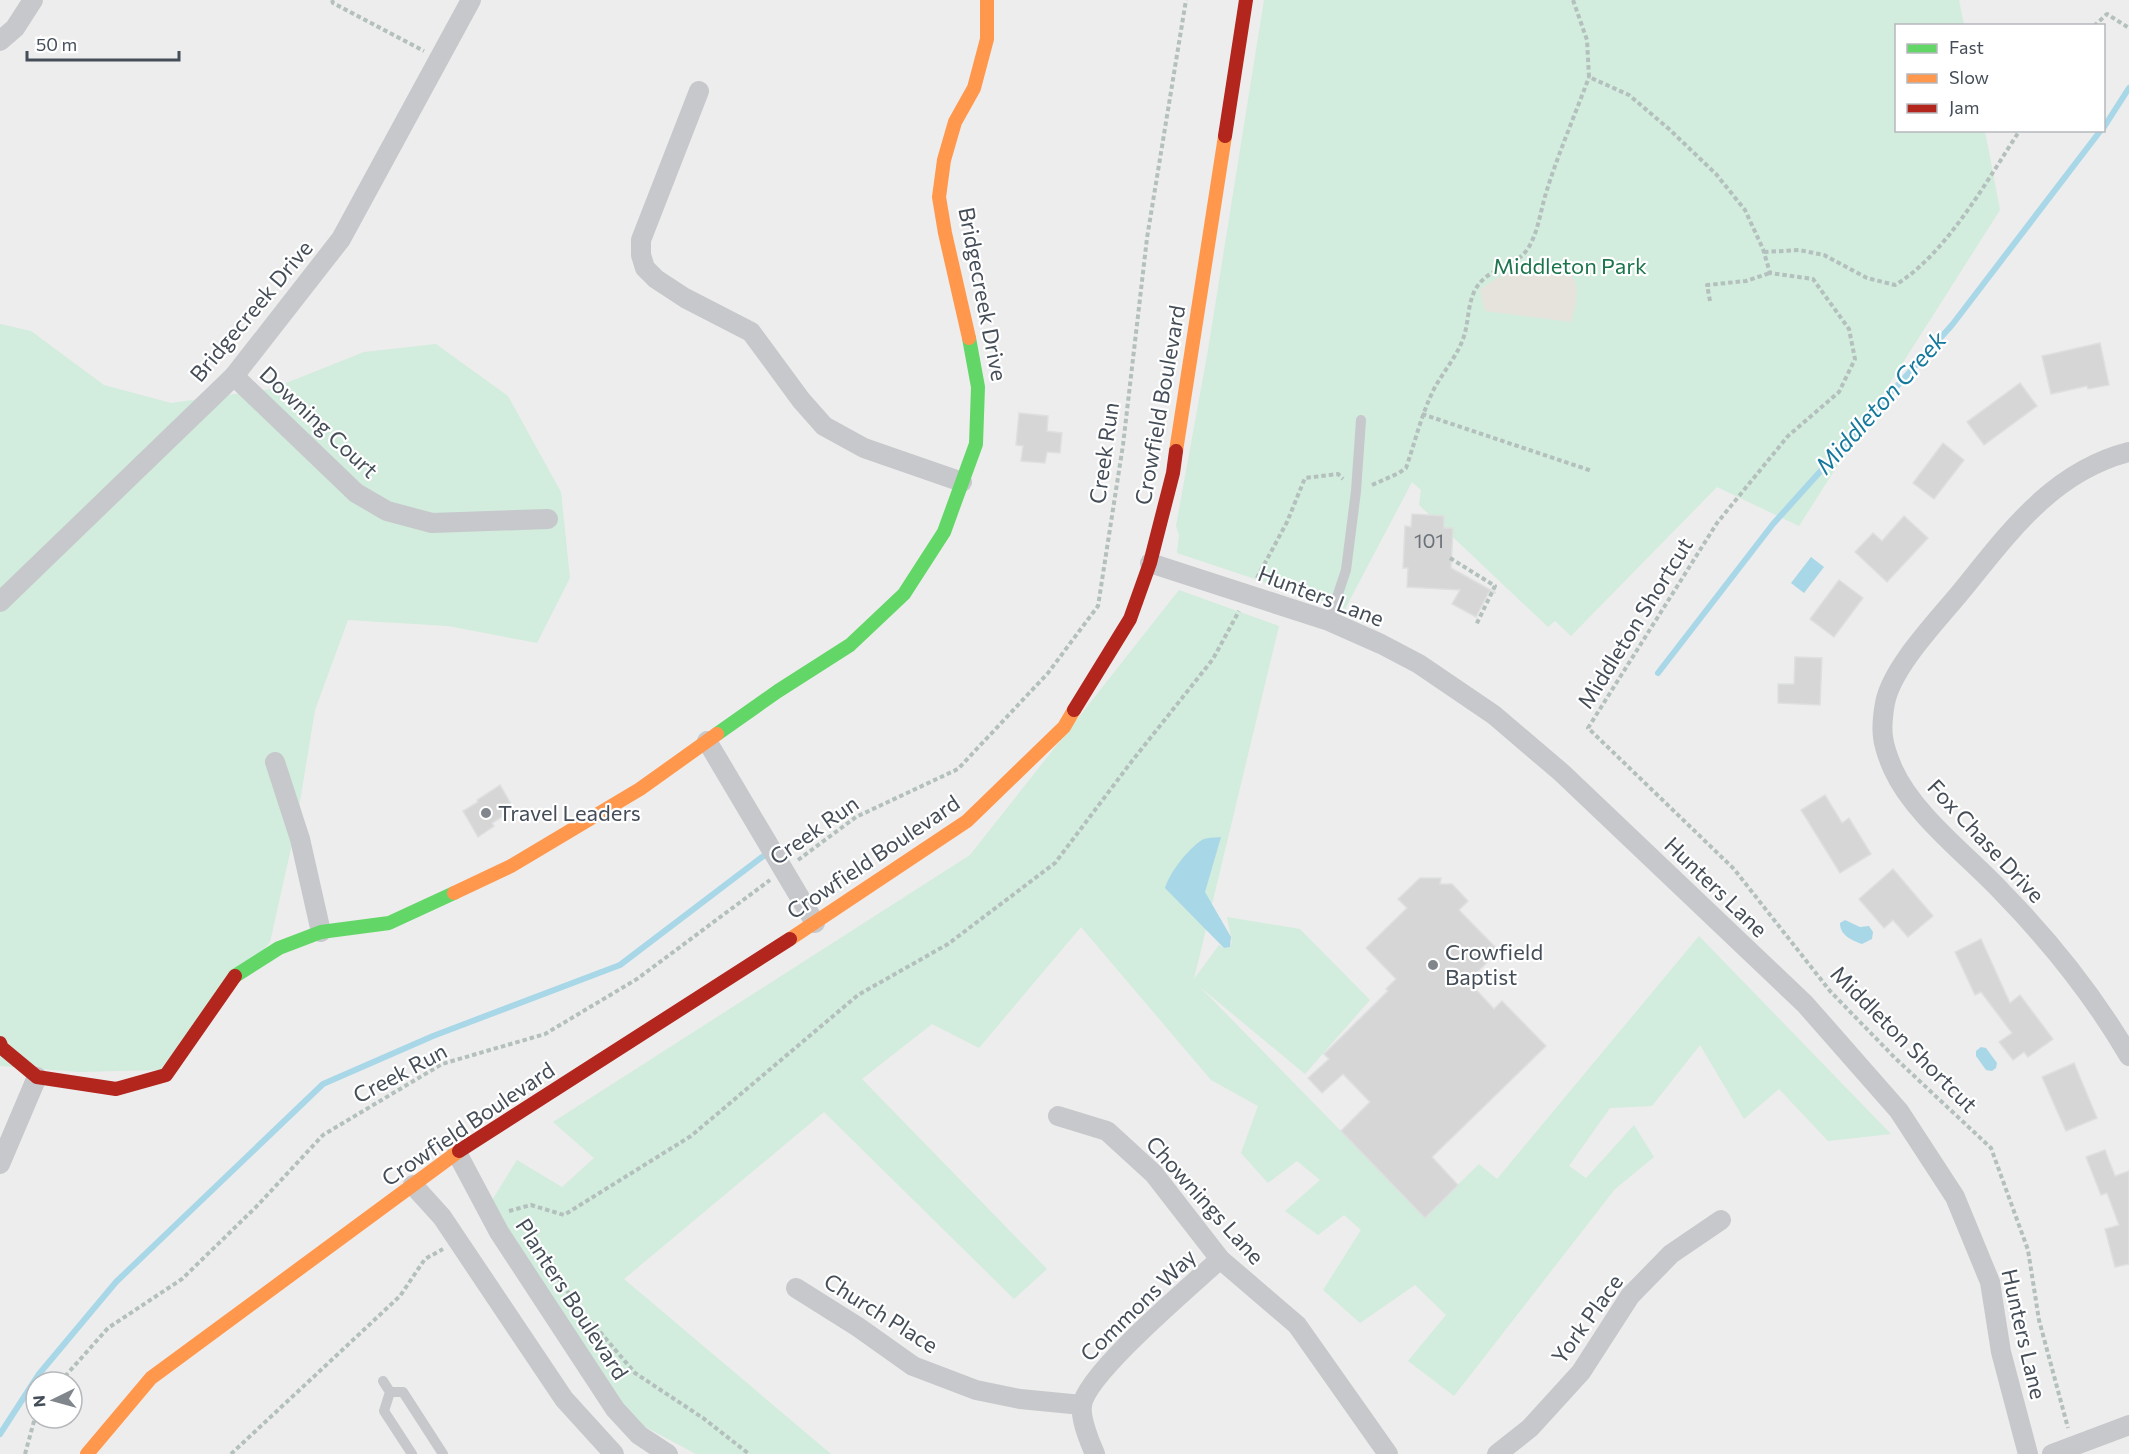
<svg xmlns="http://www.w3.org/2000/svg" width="2129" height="1454" viewBox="0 0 2129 1454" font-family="Commissioner,sans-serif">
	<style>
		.green { fill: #d2ecdd }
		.sand { fill: #e5e3dc }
		.water { fill: #a8d7e8 }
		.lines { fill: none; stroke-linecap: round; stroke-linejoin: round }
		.stream { stroke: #a8d7e8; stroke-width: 6 }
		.building { fill: #d6d6d7; stroke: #dedfe0; stroke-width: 1.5 }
		.path { stroke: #b4c0bd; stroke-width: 4; stroke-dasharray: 4.5 3; stroke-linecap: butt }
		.lane { stroke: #c7c8cb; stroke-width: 10 }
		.street { stroke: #c7c8cb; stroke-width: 20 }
		.fast { stroke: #63d668; stroke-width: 14 }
		.slow { stroke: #ff974d; stroke-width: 14 }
		.jam { stroke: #b3261e; stroke-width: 14 }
		.poi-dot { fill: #80868c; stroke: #fff; stroke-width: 2 }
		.labels { text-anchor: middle; stroke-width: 4.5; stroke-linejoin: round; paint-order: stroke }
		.number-label { font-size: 20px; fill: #6a7178 }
		.park-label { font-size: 22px; fill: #1b744c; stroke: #fff }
		.street-label { font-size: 22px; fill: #454e58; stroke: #fff }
		.poi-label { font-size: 22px; fill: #454e58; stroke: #fff; text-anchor: start }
		.water-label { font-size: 24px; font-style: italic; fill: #14799c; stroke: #fff }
	</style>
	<rect width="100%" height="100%" fill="#ededed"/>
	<g class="green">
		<polygon points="1264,0 1959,0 1964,25 1896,26 1896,130 1985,131 2000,210 1799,526 1717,487 1571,636 1555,621 1548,627 1419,505 1421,490 1412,482 1345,609 1177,553 1179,535 1176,526 1208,350"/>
		<polygon points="0,324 31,331 104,385 171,403 271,389 364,352 436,344 508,396 561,492 570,578 537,643 448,626 348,620 315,710 296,826 270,942 161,1070 79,1072 0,1066"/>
		<polygon points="1179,590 1279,626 1194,979 1219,945 1224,948 1230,947 1232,942 1227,917 1300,929 1370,1000 1305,1074 1200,987 1425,1217 1479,1164 1497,1179 1699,936 1891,1134 1828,1141 1779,1089 1744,1119 1700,1045 1652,1106 1610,1108 1569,1166 1586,1178 1634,1125 1654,1157 1615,1189 1454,1396 1408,1361 1446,1315 1415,1285 1360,1323 1323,1290 1361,1230 1344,1215 1318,1235 1285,1211 1320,1180 1297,1161 1268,1183 1241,1153 1258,1106 1211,1080 1081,927 979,1048 932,1024 862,1079 1047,1269 1014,1299 824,1112 624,1279 831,1454 696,1454 634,1421 489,1205 517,1160 562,1187 594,1158 553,1122 970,855"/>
	</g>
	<path class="sand" d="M1542 263C1582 267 1581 291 1571 322L1485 311 1480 290C1499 275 1519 267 1542 263Z"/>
	<g class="water">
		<polygon points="1811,557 1824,567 1804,593 1791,583"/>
		<path d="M1221 837 1205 892 1231 937 1230 947 1224 948 1165 888C1170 872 1188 849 1202 840 1207 837 1215 838 1221 837Z"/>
		<path d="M1845 920 1860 927 1869 926 1873 932 1872 939 1862 944C1851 940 1840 935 1840 923Z"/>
		<polygon points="1981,1047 1986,1048 1997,1063 1996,1068 1992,1071 1986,1070 1976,1056 1976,1051"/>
	</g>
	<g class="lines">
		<g class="stream">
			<polyline points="2104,127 2129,88"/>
			<polyline points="1658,673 1773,524 1952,325 2101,130"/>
			<polyline points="0,1434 39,1374 116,1282 323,1084 433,1036 620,965 770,851"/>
		</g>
	</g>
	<g class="building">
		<polygon points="2100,343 2109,385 2088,389 2087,386 2051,394 2042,356"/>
		<polygon points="2020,383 2037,406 1984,445 1967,422"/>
		<polygon points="1019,413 1048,416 1047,431 1062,433 1060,453 1047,452 1045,463 1021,461 1023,446 1016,445"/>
		<polygon points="1943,443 1964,460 1934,499 1913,483"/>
		<polygon points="1412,514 1444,516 1444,528 1453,528 1451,568 1496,593 1489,592 1476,617 1452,604 1460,590 1407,587 1408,568 1403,568 1405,526 1411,527"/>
		<polygon points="1904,516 1928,538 1887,582 1855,552 1873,533 1882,541"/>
		<polygon points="1839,580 1863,598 1834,637 1810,619"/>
		<polygon points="1795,657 1822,658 1820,705 1778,703 1778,684 1794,684"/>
		<polygon points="500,785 511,804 504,809 507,814 492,823 494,826 478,837 463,811 478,802 477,800"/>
		<polygon points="1825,795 1842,823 1849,818 1871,854 1840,873 1801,810"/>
		<polygon points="1893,869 1933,916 1908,937 1893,920 1884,928 1859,899"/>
		<polygon points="1420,878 1441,878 1440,884 1452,884 1468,901 1459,910 1499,951 1468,981 1494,1009 1502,1001 1546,1046 1432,1157 1458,1185 1425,1218 1341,1131 1370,1102 1343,1074 1322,1093 1308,1078 1329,1059 1324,1054 1388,991 1386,989 1396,979 1366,948 1407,908 1398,899"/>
		<polygon points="1981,939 2010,1003 2020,995 2053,1039 2028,1057 2024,1052 2013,1060 1999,1042 2012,1033 1981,992 1975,995 1955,952"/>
		<polygon points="2074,1063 2097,1118 2066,1131 2042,1077"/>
		<polygon points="2105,1150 2115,1176 2129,1171 2129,1264 2115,1267 2105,1229 2119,1225 2107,1193 2101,1195 2086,1157"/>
	</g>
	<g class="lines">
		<g class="path">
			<polyline points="332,0 333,3 424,51"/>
			<polyline points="1573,0 1587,40 1589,77 1629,95 1669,129 1716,174 1745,210 1763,249 1770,273 1813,279 1849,329 1855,359 1839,392 1788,436 1717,523 1588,728 1734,869 1830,991 1895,1058 1991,1148 2028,1250 2039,1320 2068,1428"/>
			<polyline points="2094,26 2107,14 2129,28"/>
			<path d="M1764 252 1799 250 1824 255 1867 278 1895 285C1945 256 1988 179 2020 130"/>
			<polyline points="1710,301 1707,285 1746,281 1770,273"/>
			<polyline points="1422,414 1592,471"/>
			<path d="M1372 485 1399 473 1406 468C1415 442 1421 416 1433 391 1442 373 1456 358 1463 339 1469 323 1467 306 1475 290 1490 263 1518 272 1532 241 1539 226 1541 209 1546 193 1558 154 1575 115 1589 77"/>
			<polyline points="1450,558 1495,586 1476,625"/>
			<polyline points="1257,578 1287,522 1305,478 1338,474 1343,479"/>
			<polyline points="798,860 856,817 958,769 1048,673 1098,606 1123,445 1147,238 1186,0"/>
			<polyline points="509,1211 531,1205 564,1215 691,1136 858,995 948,944 1055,863 1132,761 1213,659 1239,611"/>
			<polyline points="528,1236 577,1305 635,1373 703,1418 749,1454"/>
			<polyline points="60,1382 108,1328 182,1279 256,1207 323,1135 442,1064 545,1034 637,979 770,880"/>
			<polyline points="25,1454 36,1414"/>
			<polyline points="231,1454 400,1296 425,1259 443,1249"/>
		</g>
		<g class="lane">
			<polyline points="1329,621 1346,570 1356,491 1361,420"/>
			<polyline points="383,1381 390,1392 384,1411 412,1454"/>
			<polyline points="390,1392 403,1392 443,1454"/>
		</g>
		<g class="street">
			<polyline points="0,41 15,28 33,0"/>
			<polyline points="699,91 641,240 641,255 645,268 656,279 685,298 751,332 801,400 824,426 864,448 962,482"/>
			<polyline points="234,376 356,493 387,511 432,523 548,519"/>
			<path d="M2129 452C2054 471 2010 531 1964 588 1940 618 1892 666 1885 703 1880 731 1882 744 1893 769 1913 814 1967 855 2001 891 2050 941 2094 996 2129 1056"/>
			<polyline points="1150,563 1329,621 1381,644 1419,664 1494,715 1562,773 1805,1004 1899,1111 1955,1197 1990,1282 2001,1352 2028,1454"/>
			<polyline points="0,602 234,376 341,239 471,0"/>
			<polyline points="707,741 815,923"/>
			<polyline points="275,762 300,839 321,932"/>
			<polyline points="1058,1116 1107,1131 1154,1174 1220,1259 1297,1325 1388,1454"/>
			<polyline points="457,1153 499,1232 615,1409 639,1435 668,1454"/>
			<polyline points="0,1164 37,1077"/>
			<polyline points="413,1185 442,1217 564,1399 614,1454"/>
			<polyline points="796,1288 858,1327 913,1366 976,1390 1020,1399 1082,1405"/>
			<path d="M1095 1454C1090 1443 1080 1418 1082 1405 1087 1373 1192 1285 1220 1259"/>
			<polyline points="1497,1454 1530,1428 1581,1372 1630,1296 1671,1254 1721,1220"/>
			<polyline points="2052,1454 2129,1425"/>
		</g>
		<g class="fast">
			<polyline points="717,734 778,691 850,645 904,594 944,532 976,444 978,387 969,338"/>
			<polyline points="235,976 279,948 321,932 389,923 454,893"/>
		</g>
		<g class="slow">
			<polyline points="969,338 945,233 939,197 944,160 955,122 974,88 987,39 987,0"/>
			<polyline points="1176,451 1225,136"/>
			<polyline points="454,893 511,866 640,789 717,734"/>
			<polyline points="790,939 967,821 1064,727 1074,710"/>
			<polyline points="87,1454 151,1378 459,1151"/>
		</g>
		<g class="jam">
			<polyline points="1225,136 1246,0"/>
			<polyline points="1074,710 1130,619 1150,563 1173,473 1176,451"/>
			<polyline points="0,1043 2,1048 37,1077 116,1089 166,1075 235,976"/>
			<polyline points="459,1151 790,939"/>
		</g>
	</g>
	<g class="poi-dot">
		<circle cx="486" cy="813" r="6"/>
		<circle cx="1433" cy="965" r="6"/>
	</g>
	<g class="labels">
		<g class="number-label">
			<text x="1429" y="548">101</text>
		</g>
		<g class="park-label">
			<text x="1570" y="274">Middleton Park</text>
		</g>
		<g class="street-label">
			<text transform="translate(983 294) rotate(79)" y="8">Bridgecreek Drive</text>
			<text transform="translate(251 311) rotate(-50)" y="8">Bridgecreek Drive</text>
			<text transform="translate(1160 405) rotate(-80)" y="8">Crowfield Boulevard</text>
			<text transform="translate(319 422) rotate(43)" y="8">Downing Court</text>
			<text transform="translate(1104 453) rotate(-82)" y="8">Creek Run</text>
			<text transform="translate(1321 596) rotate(21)" y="8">Hunters Lane</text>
			<text transform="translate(1635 623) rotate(-58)" y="8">Middleton Shortcut</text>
			<text transform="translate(814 830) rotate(-35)" y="8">Creek Run</text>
			<text transform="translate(1986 841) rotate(47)" y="8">Fox Chase Drive</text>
			<text transform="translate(873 857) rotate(-34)" y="8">Crowfield Boulevard</text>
			<text transform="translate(1716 887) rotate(44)" y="8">Hunters Lane</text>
			<text transform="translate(1904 1039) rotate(45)" y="8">Middleton Shortcut</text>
			<text transform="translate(400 1073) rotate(-28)" y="8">Creek Run</text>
			<text transform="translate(468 1124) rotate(-34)" y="8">Crowfield Boulevard</text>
			<text transform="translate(1205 1200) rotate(48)" y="8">Chownings Lane</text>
			<text transform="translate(572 1299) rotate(57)" y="8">Planters Boulevard</text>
			<text transform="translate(1138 1305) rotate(-44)" y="8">Commons Way</text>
			<text transform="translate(881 1313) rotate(32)" y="8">Church Place</text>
			<text transform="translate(1587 1319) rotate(-54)" y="8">York Place</text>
			<text transform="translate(2024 1334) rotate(77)" y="8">Hunters Lane</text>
		</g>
		<g class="poi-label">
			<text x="498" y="821">Travel Leaders</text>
			<text x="1445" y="960">Crowfield<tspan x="1445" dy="25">Baptist</tspan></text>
		</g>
		<g class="water-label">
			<text transform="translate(1881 403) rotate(-48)" y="8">Middleton Creek</text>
		</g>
	</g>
	<rect x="1895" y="24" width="210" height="108" fill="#ffffff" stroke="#b5b8bc" stroke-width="1.5"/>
	<rect x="1907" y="44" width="30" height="9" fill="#63d668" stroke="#b5b8bc" stroke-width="1.5"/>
	<text x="1949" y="54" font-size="18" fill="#454e58">Fast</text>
	<rect x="1907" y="74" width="30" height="9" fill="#ff974d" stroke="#b5b8bc" stroke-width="1.5"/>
	<text x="1949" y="84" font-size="18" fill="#454e58">Slow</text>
	<rect x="1907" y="104" width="30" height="9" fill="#b3261e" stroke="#b5b8bc" stroke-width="1.5"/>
	<text x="1949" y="114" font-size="18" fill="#454e58">Jam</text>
	<g transform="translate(54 1400) rotate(265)"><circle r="28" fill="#ffffff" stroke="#b5b8bc" stroke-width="1.5"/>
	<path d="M0-4.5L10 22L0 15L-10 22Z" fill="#80868c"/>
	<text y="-9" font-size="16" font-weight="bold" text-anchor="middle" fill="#454e58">N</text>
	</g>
	<path d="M27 51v9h152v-9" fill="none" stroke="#454e58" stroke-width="3"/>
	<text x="36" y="51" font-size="18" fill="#454e58" stroke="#ffffff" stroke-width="4.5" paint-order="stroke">50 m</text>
</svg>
